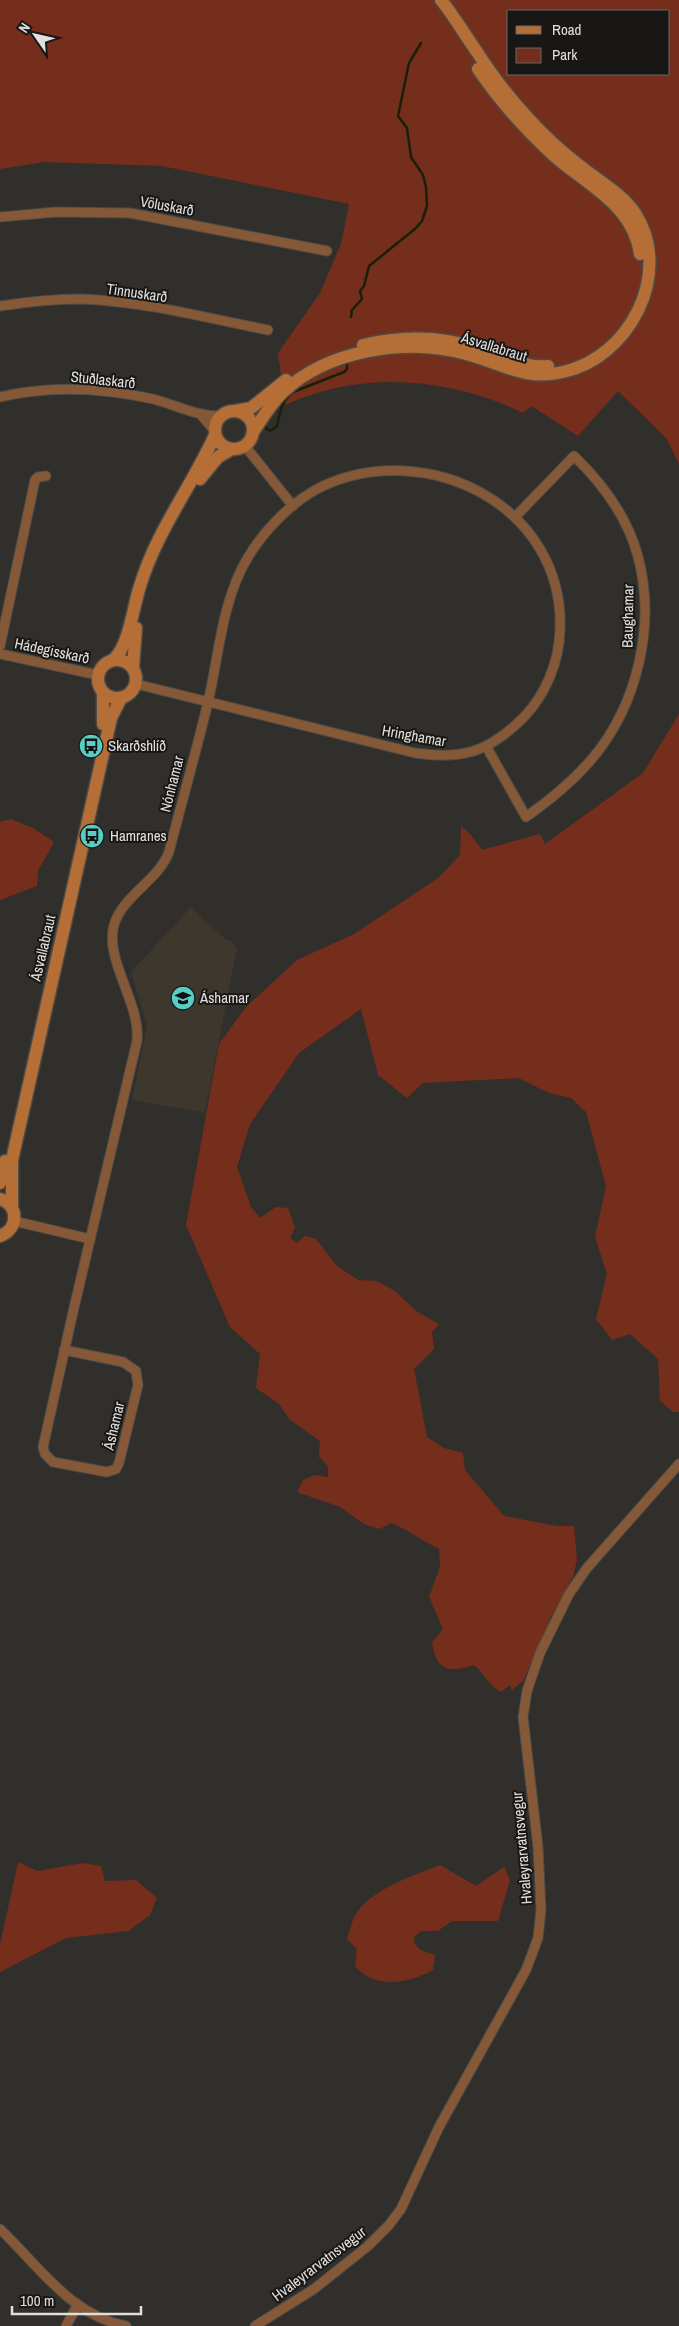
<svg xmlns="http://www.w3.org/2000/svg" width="679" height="2326" viewBox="0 0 679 2326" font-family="'Archivo Narrow',sans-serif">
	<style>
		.built { fill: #3d372d }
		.green { fill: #752e1c; fill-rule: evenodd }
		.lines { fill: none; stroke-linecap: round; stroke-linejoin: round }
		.stream { stroke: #192007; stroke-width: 2.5 }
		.street-casing { stroke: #4d4b47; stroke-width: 11 }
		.secondary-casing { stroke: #4d4b47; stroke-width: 15 }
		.street { stroke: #855937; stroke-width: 9 }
		.secondary { stroke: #b56e35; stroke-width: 12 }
		.labels { text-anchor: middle; stroke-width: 4; stroke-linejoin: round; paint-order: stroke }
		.street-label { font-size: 15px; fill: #e2e0dd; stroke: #181715 }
		.poi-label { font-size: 15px; fill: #e2e0dd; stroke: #181715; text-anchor: start }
	</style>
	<rect width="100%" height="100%" fill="#312f2b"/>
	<polygon class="built" points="191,907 226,940 230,940 237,948 205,1113 132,1100 147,1025 131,972"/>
	<g class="green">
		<path d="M0 0H679V464L666 438 618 391 578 436 533 407 529 408 523 413C448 377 362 370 285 405L278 353 320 293 341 244 349 204 162 166 44 162 0 169ZM508 11H668V74H508Z"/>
		<path d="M679 714V1412H673L660 1401 658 1359 630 1334 612 1340 596 1319 607 1274 595 1237 606 1186 586 1112 571 1098 549 1093 519 1078 423 1083 407 1098 378 1075 361 1009 299 1053 250 1124 237 1167 251 1207 260 1218 276 1207 288 1208 295 1227 290 1238 297 1243 305 1236 316 1239 337 1266 358 1280 377 1281 395 1291 416 1311 439 1324 432 1332 434 1349 414 1369 427 1437 444 1448 463 1453 465 1470 504 1516 557 1526H574L577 1560 573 1577 551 1617 523 1681 512 1690 510 1685 501 1692C489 1686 485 1674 474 1665 449 1673 436 1671 432 1642L443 1629 429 1597 440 1567 439 1549C422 1541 409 1530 391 1523L379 1529 364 1524 340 1507 297 1492 303 1480 314 1475 328 1477V1466L319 1457 320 1441 290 1420 279 1404 256 1388 260 1354 230 1327 186 1225 219 1044 246 1007 297 960 354 934 438 878 460 855 461 826 470 834 482 850 540 834 545 844 643 773Z"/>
		<polygon points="11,819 33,828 54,842 38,871 37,886 0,900 0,822"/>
		<polygon points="18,1862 37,1871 83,1863 101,1866 105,1881 136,1880 157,1898 150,1915 128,1931 66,1938 0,1972 0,1945"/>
		<path d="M440 1865 476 1886 504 1867 510 1880 498 1921H452L438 1931H421L414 1937C414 1950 424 1951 435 1955L433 1970C409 1983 375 1990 355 1966L357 1949 347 1939C350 1931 351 1923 355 1916 368 1890 415 1875 440 1865Z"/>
	</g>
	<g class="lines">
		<g class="stream">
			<polyline points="351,317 352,310 362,299 360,291 364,286 369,266 416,228 422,221 427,206 426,187 423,175 411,157 407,128 398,116 409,63 421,43"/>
			<path d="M266 428 270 431 277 426C281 411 280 403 293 392L344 372 347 369V363"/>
		</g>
		<g class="street-casing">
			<g id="street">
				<polyline points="0,217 56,212 130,213 327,251"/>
				<path d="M0 306C26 302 53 299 80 299 143 301 206 318 268 330"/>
				<path d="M0 397C51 385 103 388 153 399 176 405 196 416 220 416"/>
				<polyline points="201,415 214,430"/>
				<polyline points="245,446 293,506"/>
				<polyline points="0,646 35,480 38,477 46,476"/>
				<polyline points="0,654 98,675"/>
				<path d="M486 746 526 817C550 800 572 782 591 760 638 705 657 623 637 553 626 515 602 483 574 456L516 516"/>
				<polyline points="14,1221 90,1239"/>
				<path d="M64 1350 123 1362 136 1371 138 1385 119 1463 116 1469 107 1472 53 1462 45 1454 43 1447 73 1312 137 1041C141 1004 104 959 114 925 123 895 158 881 169 852 182 801 197 749 209 698 219 652 223 599 247 559 263 531 293 500 323 486 429 438 565 507 560 630 559 662 546 694 524 717 489 752 463 760 415 753L136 684"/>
				<path d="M0 2229C39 2266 70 2315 126 2326"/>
				<polyline points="66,2326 77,2306"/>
				<polyline points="255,2326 314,2289 368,2246 389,2225 401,2209 439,2127 526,1970 538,1938 541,1910 538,1847 523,1717 527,1691 540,1653 569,1594 587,1568 679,1464"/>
			</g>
		</g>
		<g class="secondary-casing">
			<g id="secondary">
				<path d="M478 69C499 100 523 127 551 153 584 184 633 203 640 254"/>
				<path d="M363 345C401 336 439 336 477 348 501 356 522 368 548 366"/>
				<circle cx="234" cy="430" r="19"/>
				<polyline points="235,411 251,408 286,380"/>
				<path d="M253 432C262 419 271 403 283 392 329 349 407 338 466 354 501 363 524 381 563 372 629 358 674 273 635 213 622 194 602 183 584 169 564 154 545 137 528 118 509 98 492 75 477 52 465 35 454 16 441 0"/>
				<polyline points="200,479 218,457 230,450"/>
				<circle cx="117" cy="679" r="19"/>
				<path d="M113 660C129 647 133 607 140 586 157 530 191 488 215 435"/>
				<polyline points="133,667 136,628"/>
				<polyline points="103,724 103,693"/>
				<polyline points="0,1183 5,1161"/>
				<path d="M0 1199C19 1205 19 1229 0 1236"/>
				<polyline points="12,1208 12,1160 111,718 121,698"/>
			</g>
		</g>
		<use href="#street" class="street"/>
		<use href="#secondary" class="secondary"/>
	</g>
	<defs>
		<g id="bus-disc" transform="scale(1.25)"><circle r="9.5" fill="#56cec3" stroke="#181715"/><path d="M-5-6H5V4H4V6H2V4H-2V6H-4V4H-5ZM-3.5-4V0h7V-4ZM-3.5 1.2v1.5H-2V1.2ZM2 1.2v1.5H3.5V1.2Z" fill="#111"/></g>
		<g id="school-disc" transform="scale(1.25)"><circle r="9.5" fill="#56cec3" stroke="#181715"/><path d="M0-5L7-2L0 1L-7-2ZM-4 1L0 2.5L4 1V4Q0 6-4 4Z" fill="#111"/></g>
	</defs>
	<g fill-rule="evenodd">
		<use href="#bus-disc" x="91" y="746"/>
		<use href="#bus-disc" x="92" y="836"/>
		<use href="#school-disc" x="183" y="998"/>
	</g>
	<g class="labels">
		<g class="street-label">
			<text transform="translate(167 206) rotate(10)" y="5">Völuskarð</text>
			<text transform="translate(137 293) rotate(8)" y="5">Tinnuskarð</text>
			<text transform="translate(494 347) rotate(17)" y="5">Ásvallabraut</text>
			<text transform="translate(103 380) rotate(6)" y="5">Stuðlaskarð</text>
			<text transform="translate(628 616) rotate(-89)" y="5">Baughamar</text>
			<text transform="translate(52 651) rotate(12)" y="5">Hádegisskarð</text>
			<text transform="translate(414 736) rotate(10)" y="5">Hringhamar</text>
			<text transform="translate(172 784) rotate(-76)" y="5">Nónhamar</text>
			<text transform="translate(43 948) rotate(-77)" y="5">Ásvallabraut</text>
			<text transform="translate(114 1426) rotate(-77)" y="5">Áshamar</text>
			<text transform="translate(522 1848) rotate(-95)" y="5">Hvaleyrarvatnsvegur</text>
			<text transform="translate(319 2264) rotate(-37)" y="5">Hvaleyrarvatnsvegur</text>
		</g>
		<g class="poi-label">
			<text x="108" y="751">Skarðshlíð</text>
			<text x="110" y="841">Hamranes</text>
			<text x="200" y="1003">Áshamar</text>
		</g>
	</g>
	<rect x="507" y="10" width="162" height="65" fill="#181715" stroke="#696765"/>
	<rect x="516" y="26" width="25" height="8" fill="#b56e35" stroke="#696765"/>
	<text x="552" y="35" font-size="15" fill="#e2e0dd">Road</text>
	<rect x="516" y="48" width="25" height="15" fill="#752e1c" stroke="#696765"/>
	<text x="552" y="60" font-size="15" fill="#e2e0dd">Park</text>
	<g transform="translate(35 35) rotate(304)" stroke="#181715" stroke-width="4" paint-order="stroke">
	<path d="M0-4L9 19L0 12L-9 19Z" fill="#e2e0dd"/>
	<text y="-8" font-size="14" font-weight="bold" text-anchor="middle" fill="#e2e0dd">N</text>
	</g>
	<path d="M12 2306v8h129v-8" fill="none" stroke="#e2e0dd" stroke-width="2.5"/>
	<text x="20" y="2306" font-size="15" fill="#e2e0dd" stroke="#181715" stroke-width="4" paint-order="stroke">100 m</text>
</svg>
